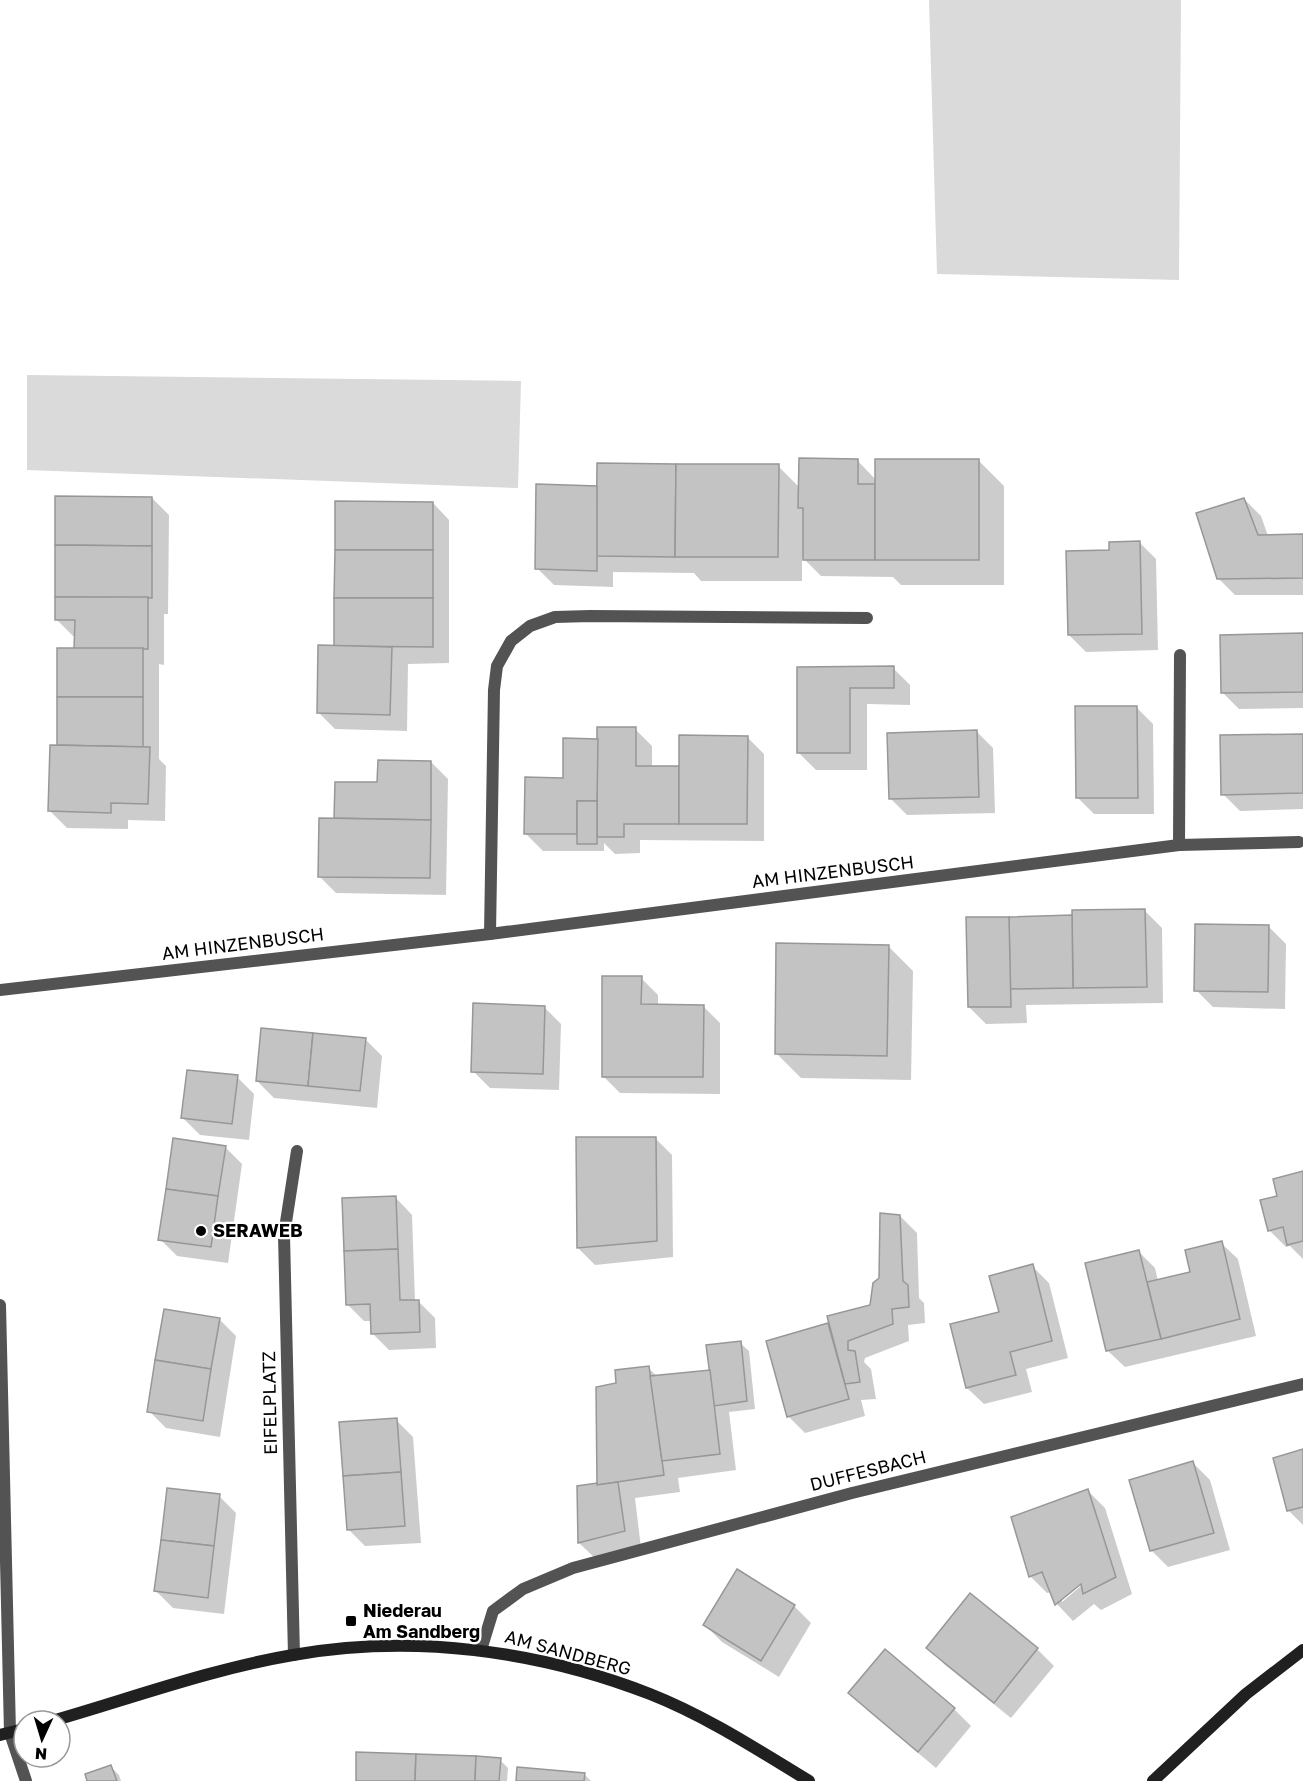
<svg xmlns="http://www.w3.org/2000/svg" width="1303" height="1781" viewBox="0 0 1303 1781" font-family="'Golos Text',sans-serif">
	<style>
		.green { fill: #dadada }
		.shadow { fill: #0003; fill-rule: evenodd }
		.building { fill: #c3c3c3; stroke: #979797; stroke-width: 1.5 }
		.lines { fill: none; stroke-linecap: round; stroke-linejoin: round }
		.service { stroke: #535353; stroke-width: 12 }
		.minor { stroke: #535353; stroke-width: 12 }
		.secondary { stroke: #202020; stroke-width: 12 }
		.poi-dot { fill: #000; stroke: #fff; stroke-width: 2 }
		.labels { text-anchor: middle; stroke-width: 4.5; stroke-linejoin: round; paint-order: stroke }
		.street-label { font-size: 18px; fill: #000; stroke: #fff }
		.poi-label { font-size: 18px; font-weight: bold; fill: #000; stroke: #fff; text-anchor: start }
	</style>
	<rect width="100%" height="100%" fill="#fff"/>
	<g class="green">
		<polygon points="929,0 1181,0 1179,280 937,274"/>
		<polygon points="27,375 521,381 518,488 27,470"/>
	</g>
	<g class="shadow">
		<polygon points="857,460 876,480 979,461 1004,486 1004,585 901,585 893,577 821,576 802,557 802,581 701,581 694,573 613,572 613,587 554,585 537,568 599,488 778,466 800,488"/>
		<polygon points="152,498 169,515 168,614 164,614 164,665 159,664 159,759 166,766 165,821 128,820 128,829 67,828 50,811 58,747 59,650 76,650 76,636 73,636 56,619"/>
		<polygon points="1244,499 1261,516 1268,536 1303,535 1303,595 1235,595 1218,578"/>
		<polygon points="433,503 449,520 449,663 408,664 407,731 335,729 318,712 335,648"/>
		<polygon points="1139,542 1156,559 1158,650 1086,652 1069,635 1111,552"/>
		<polygon points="1303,635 1303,708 1239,709 1222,692"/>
		<polygon points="799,668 893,668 910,685 910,705 867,704 867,770 816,770 799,753"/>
		<polygon points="1137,708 1153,724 1154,814 1094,814 1077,797"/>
		<polygon points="635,729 652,746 652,768 681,768 747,737 764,754 764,841 640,840 640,853 615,854 604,843 604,851 543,851 526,834 564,779 599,740"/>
		<polygon points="976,731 993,748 995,813 907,815 890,798"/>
		<polygon points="1303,736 1303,809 1240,811 1223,794"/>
		<polygon points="431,762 448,779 446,895 336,893 319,876 336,820 337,783 378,784"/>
		<polygon points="1145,911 1162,928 1163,1003 1026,1005 1027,1023 986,1024 969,1007 968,919 1074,917"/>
		<polygon points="1269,927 1286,944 1285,1009 1213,1007 1196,990"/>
		<polygon points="888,946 913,971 911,1080 801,1078 776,1053"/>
		<polygon points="641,978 658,995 658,1006 703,1006 720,1023 720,1094 620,1093 603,1076"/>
		<polygon points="544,1007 561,1024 559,1090 490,1088 473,1071"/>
		<polygon points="365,1039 382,1056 377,1108 274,1098 257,1081"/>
		<polygon points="237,1077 254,1094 249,1140 200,1135 183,1118"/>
		<polygon points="655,1138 672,1155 673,1257 595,1265 578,1248"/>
		<polygon points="225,1147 242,1164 228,1263 177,1256 160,1239"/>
		<polygon points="1303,1173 1303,1259 1290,1246 1286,1247 1269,1230 1279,1197"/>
		<polygon points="396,1198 412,1215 415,1301 418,1301 435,1318 436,1348 389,1350 372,1333 372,1321 364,1321 347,1304"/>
		<polygon points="900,1216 917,1233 919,1298 924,1303 925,1323 908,1325 909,1341 865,1358 864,1362 871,1369 876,1399 861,1400 865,1416 805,1433 788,1416 768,1342 830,1324 871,1306"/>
		<polygon points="1221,1243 1238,1259 1256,1336 1125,1367 1108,1351 1138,1251 1155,1268 1158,1281 1192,1273"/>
		<polygon points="1032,1266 1049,1283 1068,1358 1026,1369 1032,1392 984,1404 967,1388 1001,1313"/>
		<polygon points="219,1319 236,1336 220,1437 166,1428 149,1411"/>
		<polygon points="740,1343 749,1351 755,1409 729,1412 736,1470 678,1478 680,1492 635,1498 641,1548 596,1559 579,1543 579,1488 599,1484 618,1384 648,1368 658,1377 711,1372"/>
		<polygon points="396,1420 413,1437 421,1543 365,1546 348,1529"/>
		<polygon points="1303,1451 1303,1525 1288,1510"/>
		<polygon points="1193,1463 1210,1480 1230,1550 1168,1567 1151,1550"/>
		<path d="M1088 1491 1105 1508 1132 1594 1101 1610 1094 1604 1073 1621 1057 1604 1051 1592 1047 1593 1030 1576ZM1086 1578 1088 1580 1062 1602V1598Z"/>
		<polygon points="219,1496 236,1513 224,1614 173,1608 156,1591"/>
		<polygon points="970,1596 1037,1649 1054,1666 1011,1718 945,1665 928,1648"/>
		<polygon points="794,1606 811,1623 779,1677 722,1642 705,1625"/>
		<polygon points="885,1651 954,1709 971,1726 936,1768 867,1710 850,1693"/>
		<polygon points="500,1760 508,1768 507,1781 357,1781"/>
		<polygon points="111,1767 119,1775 121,1781 89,1781"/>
		<polygon points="584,1774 591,1781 517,1781"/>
	</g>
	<g class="building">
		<polygon points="799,458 858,459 858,484 875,484 875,560 803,560 803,508 798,508"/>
		<rect x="875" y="459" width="104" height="101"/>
		<polygon points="597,463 676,464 675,557 596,556"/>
		<polygon points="676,464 779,464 778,557 675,557"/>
		<polygon points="536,484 597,486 597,571 535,569"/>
		<polygon points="55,496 152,497 152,546 55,545"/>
		<polygon points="1244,498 1258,535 1303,534 1303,578 1217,579 1196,513"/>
		<polygon points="335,501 433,502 433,550 335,550"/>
		<polygon points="1140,541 1142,634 1068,635 1066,551 1109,550 1109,542"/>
		<polygon points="55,545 152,546 152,598 55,597"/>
		<polygon points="335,550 433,550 433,598 334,598"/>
		<polygon points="55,597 148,597 148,649 74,649 75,620 55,620"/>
		<polygon points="334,598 433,598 433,647 334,646"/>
		<polygon points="1303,633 1303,692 1221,693 1220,635"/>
		<polygon points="318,645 392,647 390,715 317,713"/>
		<rect x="57" y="648" width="86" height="49"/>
		<polygon points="894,666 894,688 850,688 850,753 797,753 797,667"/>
		<polygon points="57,697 143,697 143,747 57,745"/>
		<polygon points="1075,706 1137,706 1138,798 1076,798"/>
		<polygon points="597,727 636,727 636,766 679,766 679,824 624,824 624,837 597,837"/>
		<polygon points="977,730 979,797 889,799 887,733"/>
		<polygon points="1303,734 1303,793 1221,795 1220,735"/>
		<polygon points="679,735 748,736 747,824 679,824"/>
		<polygon points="563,738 598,739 597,801 577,801 577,834 524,834 525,777 563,778"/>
		<polygon points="50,745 150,747 148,804 111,803 111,813 48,811"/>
		<polygon points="378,760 431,761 431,820 334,818 335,782 377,782"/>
		<rect x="577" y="801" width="20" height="43"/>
		<polygon points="319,818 431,820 430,878 318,877"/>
		<polygon points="1145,909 1147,987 1073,988 1072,910"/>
		<polygon points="1072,915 1073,988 1010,989 1009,917"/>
		<polygon points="966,917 1009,917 1011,1007 968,1007"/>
		<polygon points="1195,924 1269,925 1268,992 1194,991"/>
		<polygon points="776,943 889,945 887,1056 775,1054"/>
		<polygon points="602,976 642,976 641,1004 704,1005 703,1077 602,1077"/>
		<polygon points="473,1003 545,1006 543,1074 471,1072"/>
		<polygon points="261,1028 313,1033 308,1086 256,1081"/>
		<polygon points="313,1033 366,1038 360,1091 308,1086"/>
		<polygon points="187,1070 238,1075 232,1124 181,1118"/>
		<polygon points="576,1137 656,1137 657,1241 577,1248"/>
		<polygon points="173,1138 226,1146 218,1196 166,1189"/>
		<polygon points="1303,1171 1303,1241 1287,1245 1283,1227 1268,1231 1260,1200 1277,1196 1273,1179"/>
		<polygon points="166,1189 218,1196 211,1247 158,1240"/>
		<polygon points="396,1196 398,1249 344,1251 342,1198"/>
		<polygon points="880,1213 900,1215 903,1281 908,1285 909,1307 892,1309 893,1324 848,1341 848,1350 855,1351 860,1382 845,1384 827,1316 870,1305 873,1283 879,1278"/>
		<polygon points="1222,1241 1240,1319 1161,1339 1147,1282 1190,1272 1185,1250"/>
		<polygon points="398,1249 400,1300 419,1300 420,1332 371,1334 370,1304 346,1305 344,1251"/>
		<polygon points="1139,1250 1161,1339 1106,1351 1085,1263"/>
		<polygon points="1033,1264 1052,1341 1010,1352 1016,1375 966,1388 950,1324 999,1312 989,1276"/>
		<polygon points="164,1309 220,1318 211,1369 155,1360"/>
		<polygon points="828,1323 849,1399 787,1417 766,1341"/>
		<polygon points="741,1341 747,1401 714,1406 706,1345"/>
		<polygon points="155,1360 211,1369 203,1421 147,1412"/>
		<polygon points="649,1366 664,1475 597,1485 596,1387 616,1383 615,1370"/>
		<polygon points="710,1370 720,1454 662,1461 650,1376"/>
		<polygon points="397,1418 401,1472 343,1476 339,1422"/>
		<polygon points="1303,1449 1303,1507 1287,1511 1273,1458"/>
		<polygon points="1193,1461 1214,1533 1150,1551 1129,1480"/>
		<polygon points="401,1472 405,1526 347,1530 343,1476"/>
		<polygon points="618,1482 625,1531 578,1543 577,1486 597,1483 597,1485"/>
		<polygon points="167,1488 220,1494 214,1546 161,1540"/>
		<polygon points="1088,1489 1116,1577 1083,1594 1081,1584 1055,1605 1042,1572 1029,1577 1011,1517"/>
		<polygon points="161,1540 214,1546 208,1598 154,1591"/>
		<polygon points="737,1569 795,1605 761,1661 703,1625"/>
		<polygon points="970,1593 1038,1648 994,1703 926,1648"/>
		<polygon points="885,1649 955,1708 918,1752 848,1693"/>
		<polygon points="356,1752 416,1754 415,1781 356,1781"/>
		<polygon points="416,1754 476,1756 475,1781 415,1781"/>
		<polygon points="476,1756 501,1758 499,1781 475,1781"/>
		<polygon points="111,1765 117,1781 87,1781 85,1774"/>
		<polygon points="517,1767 585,1773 584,1781 516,1781"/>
	</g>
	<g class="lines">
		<polyline class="service" points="1180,655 1179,845 1299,842"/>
		<g class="minor">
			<polyline points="490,934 494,690 497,666 511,641 530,626 555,617 590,616 867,618"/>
			<polyline points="0,990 490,934 1179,845"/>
			<polyline points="0,1305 10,1733 26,1781"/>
			<polyline points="481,1650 493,1611 523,1589 573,1568 852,1493 1303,1384"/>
			<polyline points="294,1655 284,1235 297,1151"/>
		</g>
		<g class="secondary">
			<path d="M52 1721C132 1698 211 1669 293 1655 413 1634 537 1650 650 1694 706 1716 758 1750 809 1781"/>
			<polyline points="0,1735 24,1729"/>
			<polyline points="1153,1781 1246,1694 1303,1650"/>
		</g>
	</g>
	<g class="poi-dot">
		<circle cx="201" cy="1231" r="6"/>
		<rect x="345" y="1615" width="12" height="12" rx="3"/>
	</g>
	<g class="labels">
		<g class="street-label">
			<text transform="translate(833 872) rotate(-7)" y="6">AM HINZENBUSCH</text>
			<text transform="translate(243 944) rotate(-7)" y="6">AM HINZENBUSCH</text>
			<text transform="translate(270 1403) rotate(-91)" y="6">EIFELPLATZ</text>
			<text transform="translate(868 1471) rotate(-14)" y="6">DUFFESBACH</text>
			<text transform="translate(568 1653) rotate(15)" y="6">AM SANDBERG</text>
		</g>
		<g class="poi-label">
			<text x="213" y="1237">SERAWEB</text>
			<text x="363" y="1617">Niederau<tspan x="363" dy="21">Am Sandberg</tspan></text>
		</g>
	</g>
	<g transform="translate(42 1739) rotate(184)"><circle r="28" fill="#ffffff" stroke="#999999" stroke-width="1.5"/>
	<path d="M0-4.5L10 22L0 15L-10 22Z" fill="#000000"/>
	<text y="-9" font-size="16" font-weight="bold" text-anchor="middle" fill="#000000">N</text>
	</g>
</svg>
